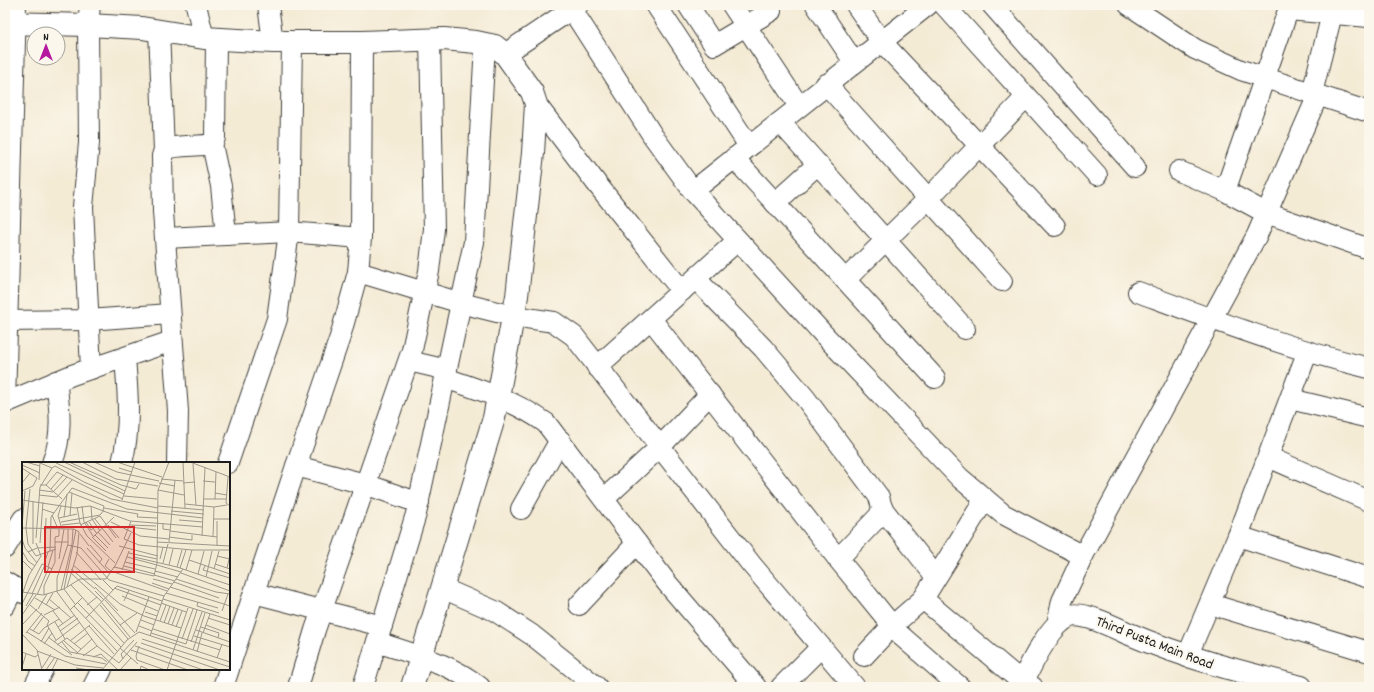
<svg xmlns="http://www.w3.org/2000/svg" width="1374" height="692" viewBox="0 0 1374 692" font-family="Dekko,sans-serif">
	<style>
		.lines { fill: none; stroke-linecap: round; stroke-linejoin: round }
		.street-casing { stroke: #3c3b38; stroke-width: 22 }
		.secondary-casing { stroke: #3c3b38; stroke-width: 24 }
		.street { stroke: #fff; stroke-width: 20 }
		.secondary { stroke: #fff; stroke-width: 22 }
		.labels { text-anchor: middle; stroke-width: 4; stroke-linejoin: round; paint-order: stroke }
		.street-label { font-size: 15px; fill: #1c1c1c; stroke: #fbf7ec }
		.inset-road { fill: none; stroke: #9e988b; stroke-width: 1 }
		.view { fill: #d62828; fill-opacity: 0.15; stroke: #d62828; stroke-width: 2 }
		.inset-edge { fill: none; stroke: #1c1c1c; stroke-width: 2 }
	</style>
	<rect width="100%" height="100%" fill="#fbf7ec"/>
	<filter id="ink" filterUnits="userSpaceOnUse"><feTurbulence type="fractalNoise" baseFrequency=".025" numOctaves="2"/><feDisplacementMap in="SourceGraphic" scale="8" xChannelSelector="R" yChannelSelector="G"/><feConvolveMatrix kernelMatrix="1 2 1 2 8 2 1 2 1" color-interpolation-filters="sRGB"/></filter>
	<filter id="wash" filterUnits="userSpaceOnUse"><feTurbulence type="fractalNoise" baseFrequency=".012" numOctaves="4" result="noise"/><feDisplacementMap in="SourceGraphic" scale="16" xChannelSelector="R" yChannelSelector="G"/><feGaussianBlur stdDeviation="0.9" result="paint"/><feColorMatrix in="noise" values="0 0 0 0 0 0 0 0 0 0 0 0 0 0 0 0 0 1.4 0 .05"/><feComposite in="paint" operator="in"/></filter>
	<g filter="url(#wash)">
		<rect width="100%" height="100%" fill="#f4ebd5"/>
	</g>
	<g filter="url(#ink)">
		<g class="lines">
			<g class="street-casing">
				<g id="street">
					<polyline points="90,5 88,25 89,143 83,207 91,369"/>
					<polyline points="196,5 204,38"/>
					<polyline points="268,5 273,42"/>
					<polyline points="569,5 653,136 693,191 826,337 960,478 1003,514 1083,556"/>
					<polyline points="656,5 749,146"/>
					<polyline points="688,5 714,45 771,11"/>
					<polyline points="732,5 799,106"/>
					<polyline points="816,5 854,62"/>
					<polyline points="856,5 881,41 1055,226"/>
					<polyline points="944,5 1097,175"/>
					<polyline points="992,5 1135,167"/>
					<polyline points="1129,5 1195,49 1241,70 1369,112"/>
					<polyline points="1290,5 1225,191 1266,213 1369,249"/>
					<polyline points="1288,10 1369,17"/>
					<polyline points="159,31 164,150"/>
					<polyline points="505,54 578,5"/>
					<polyline points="826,84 1002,281"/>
					<polyline points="1312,93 1332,14"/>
					<polyline points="536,104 597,184 682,291"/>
					<polyline points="780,122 965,329"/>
					<polyline points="212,144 221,186 226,235"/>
					<polyline points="734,158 935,378"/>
					<polyline points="1179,171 1225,191"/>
					<polyline points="693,191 928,5"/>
					<polyline points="775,203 818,164"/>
					<polyline points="165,238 289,232 361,238"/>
					<polyline points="358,272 461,303 513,316 554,322 574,336 751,564 855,687"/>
					<polyline points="696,279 763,348 806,399 879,497 882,508 879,516 838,559"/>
					<polyline points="845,280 928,199 1026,97"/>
					<path d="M1138 292C1214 320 1290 349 1369 368"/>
					<polyline points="651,319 838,559 899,634 960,687"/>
					<polyline points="5,321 88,320 170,314"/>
					<polyline points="409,361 447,370"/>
					<polyline points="597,367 737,241"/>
					<path d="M445 378C481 390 515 401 546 423L667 583 756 687"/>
					<polyline points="1290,399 1369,418"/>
					<polyline points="5,403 16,5"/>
					<polyline points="5,403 72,375 172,341"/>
					<polyline points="1268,457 1369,501"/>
					<path d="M52 463C63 436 60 409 56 381"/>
					<path d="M122 463C131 428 128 393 125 358"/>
					<path d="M177 463 178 411 163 212 162 156 164 150C176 144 198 147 212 144L215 138 216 39"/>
					<polyline points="228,463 277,319 289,232 292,42"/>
					<polyline points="296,466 365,484 419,503"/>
					<polyline points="604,499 660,447 710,394"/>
					<polyline points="985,499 923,599 1022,682 1033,687"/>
					<polyline points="882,508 936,577"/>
					<polyline points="521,509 560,440"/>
					<polyline points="1238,536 1369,578"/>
					<polyline points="5,548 23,519"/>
					<polyline points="5,582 23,593"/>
					<polyline points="442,588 495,611 532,635 597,687"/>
					<polyline points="254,593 382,626"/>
					<polyline points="1210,604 1369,652"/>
					<polyline points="5,605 14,587"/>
					<polyline points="579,605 637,543"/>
					<polyline points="1057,624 1062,601 1083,556 1257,235 1318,95"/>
					<path d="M377 642C413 654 450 663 480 687"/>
					<polyline points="864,656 892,626 923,599"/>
					<polyline points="1187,657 1238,536 1307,353"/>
					<polyline points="229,668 296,466 340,337 358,272 361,238 362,42"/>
					<polyline points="34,687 43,669"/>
					<polyline points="93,687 102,669"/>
					<polyline points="223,687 229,669"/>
					<polyline points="298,687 315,630 412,350 429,271 434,229 430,40"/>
					<polyline points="363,687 416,514 474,242 485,44"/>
					<polyline points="781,687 821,647"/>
				</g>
			</g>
			<g class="secondary-casing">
				<g id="secondary">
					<polyline points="5,23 88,25 142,28 204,38 273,42 362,42 444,39 476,42 495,46 505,54 532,92 536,104 533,153 517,296 494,418 412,687"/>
					<path d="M1020 687C1029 668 1050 623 1070 616 1084 612 1114 627 1127 633 1185 658 1241 672 1301 687"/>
				</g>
			</g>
			<use href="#street" class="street"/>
			<use href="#secondary" class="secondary"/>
		</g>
	</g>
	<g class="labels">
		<g class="street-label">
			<text transform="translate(1155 642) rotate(21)" y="5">Third Pusta Main Road</text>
		</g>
	</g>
	<g transform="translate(22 462)">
		<rect width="208" height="208" fill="#f4ebd5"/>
		<path class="inset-road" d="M4 0 18 4M42 0 103 29M47 0 99 23 114 27 117 22M60 0 94 17 136 24M72 0 95 10 137 19M95 0 140 15M161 0 163 46M168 0 208 15M18 1 30 6 33 4 62 20 101 37M34 1 102 32M171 2 174 43M0 3 18 11M0 6 15 16 11 24 0 29M97 6 110 10M35 10 89 37 136 46M206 15 204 41 208 44M139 17 161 19M17 18 18 0M181 19 193 20M0 21 8 11M137 21 153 24M161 21 173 20M18 23H24L35 10M24 23 40 37M8 27 4 66 6 82 14 94 34 87M29 27 41 13M17 28 31 30 45 15M136 28 162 33M47 30 82 44 81 48M193 31 205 33M17 33 35 35 50 18M102 34 135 37M182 37H204M193 37 194 10M0 38 53 46 68 44 108 59 181 65M100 38 113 0M163 42 192 45 205 43M39 44 36 54 40 67M60 44 62 60 71 74M69 44 70 57 78 69M136 44 182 48M55 45 58 61 65 74 93 101M82 46 116 52M20 47 32 51M149 49 182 52M116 52 115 55 135 56M30 53 36 67M48 53 50 31M78 54 94 76M42 55 45 32M37 56 55 52M73 57 91 80M192 57H208M157 58 181 60M109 59 102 77 117 83 170 88H208M39 60 78 53 82 48M64 60 69 68 73 65M67 60 75 72M89 60 118 74 147 77M141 61V67L148 68M40 63 58 61M58 63 78 54M86 63 97 76M108 63 134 64M0 64 3 29M107 65 134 68M0 66 52 67 57 70 55 92 45 125M46 67V82L35 116V130L75 184 97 201 115 180M148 69 195 75M76 70 88 83M58 72 67 84M73 73 86 86M180 74 183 5M70 75 84 89M71 75 92 55M147 75 170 78V73M191 75 192 45M14 76 18 25 30 6M0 77 3 86 15 101M33 80H46M135 80 208 84M147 80 153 18M18 81 21 40M11 82V39M46 83 59 86 87 118 142 134M68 83 80 97 77 101M97 84 136 94M195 84V59M65 86 88 112M0 89 6 99 13 104M28 89 29 55 50 26 105 47 181 56M6 90 15 86 34 85M54 90 79 118M23 91 24 56M107 91 135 97M195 94 208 97M105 95 135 103M112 95 155 105 208 123M37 97 42 67M87 97 83 104 89 109 145 129M138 97 141 85M0 98 10 108M167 98 208 112M103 100 133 107M141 101 146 82M22 102 26 90M193 102 208 107M51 103 98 142 122 154 159 166M135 103 159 110M147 103 151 87M102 104 133 112M183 104 181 108 208 116M26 105 31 88M155 105 160 88M92 106 109 71M158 106 164 88M205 106 208 93M49 107 73 127M192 107 197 89M100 108 107 89M164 108 170 88M133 109 156 115M49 111 80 140M159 111 208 129M176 112 182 89M132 113 153 119M184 115 190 89M131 117 150 122M154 117 194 130 208 132M81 118 91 128M152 120 197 136M130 121 147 127M49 123 102 181M73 125 96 149M148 125 208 144M92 126 139 143M39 128 50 82 51 67M73 129 82 138M0 130 21 133 42 127 58 117H84L92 105 132 114 135 101 136 28 147 0M1 130 7 113 19 94 14 81M144 131 196 146M10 132 23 103M15 133 27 105M22 133V124L33 100V75L37 74V67M100 134 136 149M13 136 33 148M27 137 49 156M141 137 208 158M83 138 113 171M102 139 107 128M55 140 99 185M176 140 175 144 197 151M80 141 108 175M139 141 164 150M0 142 20 102 30 107M53 142 42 127 54 68M8 143 27 159 25 163 34 178M24 143 31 131M65 143 75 135M78 143 106 177M4 144 11 132M52 144 95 189M16 147 25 132M48 148 60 136M31 149 41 162M200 149 206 132M123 150 135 154M0 153 14 133M22 153 38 145M64 156 95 124 140 139M186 156 208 163M119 158 132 163M138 159 144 143M33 160 43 177M142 161 148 144M146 162 152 146M0 163 15 147M98 163 115 151M150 163 156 147M184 163 208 172M67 164 92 192M117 164 130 169M36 165 53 153M154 165 160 149M179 165 197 171 196 176M8 167 17 172 22 166 37 157M131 167 198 188M174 168 208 180M11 169 22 154M38 169 56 156M5 170 43 194 84 202M114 170 127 135M4 171 20 151M129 171 164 182 175 148M181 171 188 152M0 172 15 188 20 208M128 174 142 134 161 107M172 174 208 185M26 175 50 193M120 177 208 205M160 177 171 147M42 179 56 191M48 179 68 163M19 180 27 166M32 180 58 160M40 180 48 190 80 196 85 200M169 180 180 150M119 181 198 208M22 182 30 171M52 182 66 171M35 183 45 176 59 187M113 184 181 208M117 184 114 194 115 198 143 208M98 186 116 202M109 188 166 208M171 188 183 151M15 189 53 203 81 206M0 190 13 195 16 193M175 190 180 171M54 192 70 177M61 194 75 184M71 195 79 192 96 208M195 196 200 182M101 197 99 192 112 178M0 205 4 192M20 206 29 192M54 206 67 208M24 208 33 195M30 208 36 196M80 208 105 178 117 170 208 200M98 208 109 196M118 208 119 204 127 208M145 208 166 146"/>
		<path class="view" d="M23 65H112V110H23Z"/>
		<rect width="208" height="208" class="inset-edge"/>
	</g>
	<rect width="1374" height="692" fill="none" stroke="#fbf7ec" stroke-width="20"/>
	<g transform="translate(46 46)"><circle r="19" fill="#fbf7ec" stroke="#a29f99"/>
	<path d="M0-3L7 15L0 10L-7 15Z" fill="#b5179e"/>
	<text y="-6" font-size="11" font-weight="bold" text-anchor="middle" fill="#1c1c1c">N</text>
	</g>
</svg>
